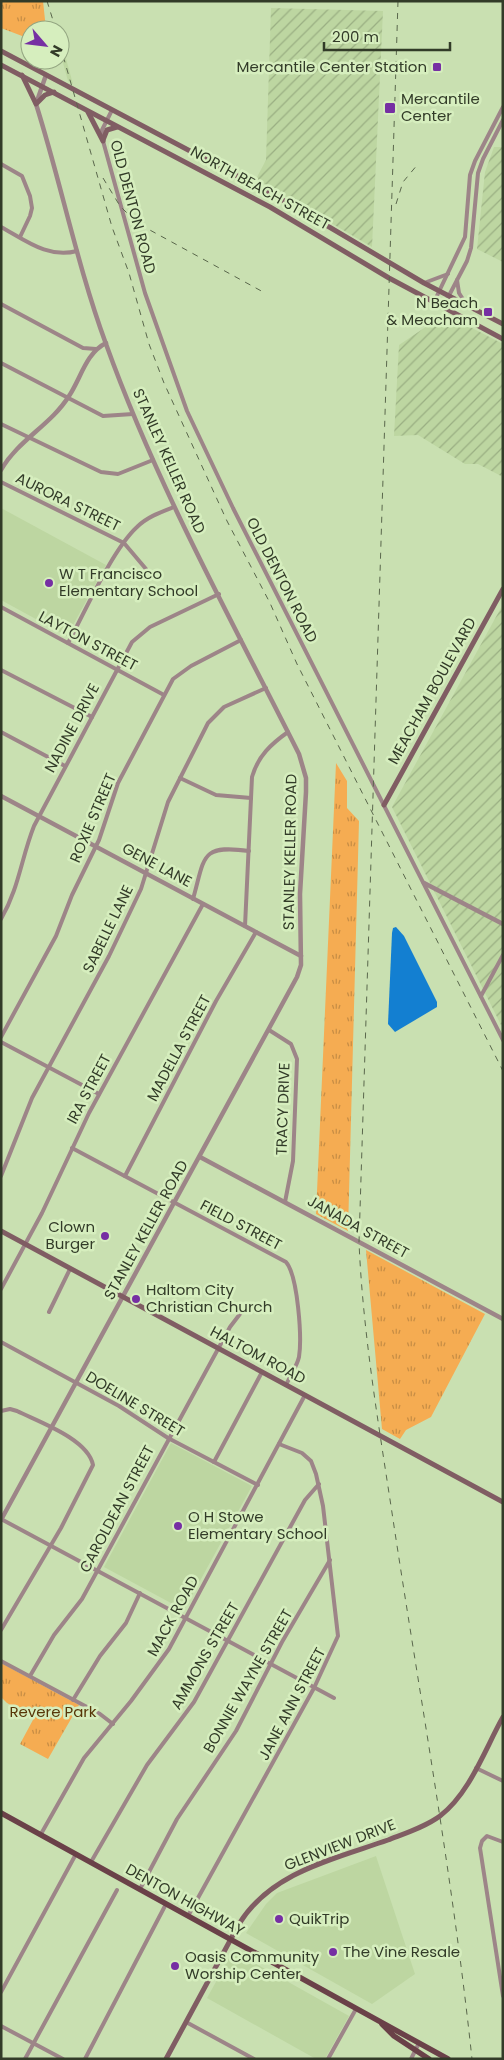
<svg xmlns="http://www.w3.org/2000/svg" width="504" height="2060" viewBox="0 0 504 2060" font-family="Poppins,sans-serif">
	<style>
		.built { fill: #bdd6a1 }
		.industrial { fill: url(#industrial-furrows) }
		.grass { fill: url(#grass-tufts) }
		.water { fill: #137fd1 }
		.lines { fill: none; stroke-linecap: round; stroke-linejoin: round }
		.minor { stroke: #9d8588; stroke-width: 4 }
		.tertiary { stroke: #9d8588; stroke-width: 4.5 }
		.secondary { stroke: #805d63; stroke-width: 5 }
		.primary { stroke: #6a4148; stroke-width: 5.5 }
		.rail { stroke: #5a674c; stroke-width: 1; stroke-dasharray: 6 6; stroke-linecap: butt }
		.poi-dot { fill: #762fa3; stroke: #d6eebe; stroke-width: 2 }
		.labels { text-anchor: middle; stroke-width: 5; stroke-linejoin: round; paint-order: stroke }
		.poi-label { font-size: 15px; fill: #323b28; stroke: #d6eebe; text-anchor: start }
		.street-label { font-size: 15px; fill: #323b28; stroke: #d6eebe }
		.park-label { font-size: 15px; fill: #573608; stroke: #d6eebe }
	</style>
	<defs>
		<pattern id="industrial-furrows" width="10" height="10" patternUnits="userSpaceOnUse" patternTransform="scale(1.25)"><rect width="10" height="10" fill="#bdd6a1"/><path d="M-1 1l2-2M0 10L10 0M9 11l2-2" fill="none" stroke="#9aaf83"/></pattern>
		<pattern id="grass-tufts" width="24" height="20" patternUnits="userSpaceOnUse" patternTransform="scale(1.25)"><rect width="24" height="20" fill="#f5ac52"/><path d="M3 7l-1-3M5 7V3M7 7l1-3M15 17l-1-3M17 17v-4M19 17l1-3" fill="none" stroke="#c78d44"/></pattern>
	</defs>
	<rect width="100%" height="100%" fill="#c9e0b1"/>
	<g class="built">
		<polygon points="60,37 73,84 68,81 60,52"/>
		<polygon points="1,508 106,565 67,636 1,600"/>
		<polygon points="171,1443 252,1486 184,1610 104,1567"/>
		<polygon points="376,1856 415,1974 372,2004 246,1933 266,1904 277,1893"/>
		<polygon points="233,1951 349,2016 325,2059 316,2059 207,1998"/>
	</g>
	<g class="industrial">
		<polygon points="271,8 383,11 372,247 256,179 266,160"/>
		<polygon points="494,147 503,147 503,262 477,249 485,172"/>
		<polygon points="445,314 503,344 503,477 478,464 465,464 418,435 394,436 399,345"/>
		<polygon points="503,604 503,1029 392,807"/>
	</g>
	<g class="grass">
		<polygon points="1,1 43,1 46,29 30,30 30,39 1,28"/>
		<polygon points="336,763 347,781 347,808 359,821 348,1231 316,1214"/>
		<polygon points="366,1250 485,1314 431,1417 406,1430 400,1439 382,1429"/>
		<polygon points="1,1663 79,1705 48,1759 20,1744 34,1718 7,1703 1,1697"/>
	</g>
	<polygon class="water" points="396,927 404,936 437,1002 437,1007 395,1032 388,1024 392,933 393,928"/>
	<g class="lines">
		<g class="minor">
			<polyline points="112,110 102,130 103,141 145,293 187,411 233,508 503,1040"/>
			<polyline points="1,164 22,176 30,196 32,208 30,216 20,237"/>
			<path d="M1 227C25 240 48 259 77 251"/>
			<polyline points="457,280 459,293 466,304"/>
			<polyline points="424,283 448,274"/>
			<polyline points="434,302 465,237 470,175 475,161 503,107"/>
			<polyline points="1,304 83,348 96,349"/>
			<polyline points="443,307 467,261 471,248 478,173 483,159 503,120"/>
			<polyline points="1,363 103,416 133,414"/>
			<polyline points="1,424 101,472 118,474 153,460"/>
			<polyline points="1,482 124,543 146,569"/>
			<polyline points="1,607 164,695"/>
			<path d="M68 643C85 612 112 550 137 527 147 517 161 512 174 507"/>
			<polyline points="1,670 92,717"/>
			<polyline points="1,732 65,766"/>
			<polyline points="180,778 216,795 251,798"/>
			<path d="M193 899C205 857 200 844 249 851"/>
			<path d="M1 919C19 888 21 859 34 826L132 642 150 627 219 594"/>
			<path d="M245 926 252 777C258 756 271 744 288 732"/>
			<polyline points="481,996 503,955"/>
			<polyline points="269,1030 291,1044 297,1059 293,1161 285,1202"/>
			<polyline points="1,1037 56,936 72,895 99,840 118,783 173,679 191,666 241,640"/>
			<polyline points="1,1042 99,1094"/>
			<path d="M72 1148 286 1262C298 1276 302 1338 299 1357 297 1366 290 1376 286 1385"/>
			<polyline points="1,1176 32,1098 109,956 141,889 168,802 208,723 224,707 266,688"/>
			<polyline points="125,1176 216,1001 256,932"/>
			<polyline points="1,1289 42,1213 89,1113 203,904"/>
			<polyline points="49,1312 70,1269"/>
			<polyline points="1,1342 119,1406 168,1438 258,1485"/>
			<path d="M1 1411 10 1409 17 1411C39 1422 88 1439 93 1465L61 1528 1 1630"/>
			<polyline points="214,1462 262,1372"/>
			<polyline points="1,1519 334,1698"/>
			<polyline points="1,1661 100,1714 113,1724"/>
			<polyline points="30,1676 54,1635 82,1599 230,1327 243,1310"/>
			<polyline points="73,1700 100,1656 126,1623 140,1593"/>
			<polyline points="476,1768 503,1781"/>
			<polyline points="41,1834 84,1758 131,1701 169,1649 305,1395"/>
			<polyline points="503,1842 487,1836 482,1841 480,1848 503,1996"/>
			<polyline points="91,1862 147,1765 194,1702 305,1500 319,1484"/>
			<polyline points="140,1889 177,1819 236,1731 282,1642 330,1560"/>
			<polyline points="188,1916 314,1688 338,1636 323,1506 316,1474 311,1461 302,1453 279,1444"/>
			<polyline points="1,1992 76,1854"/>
			<polyline points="186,2022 254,2059"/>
			<polyline points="1,2026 63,2059"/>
			<polyline points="25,2059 117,1890"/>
			<polyline points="85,2059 166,1904"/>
			<polyline points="328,2059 356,2009"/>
			<polyline points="411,2059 419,2043"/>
		</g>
		<g class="tertiary">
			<path d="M1 470C18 440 51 425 69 396 81 378 86 353 106 343"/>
			<polyline points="1,796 301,956"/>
			<polyline points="424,883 503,924"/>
			<polyline points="200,1157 503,1319"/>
			<path d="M1 1520 297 977 301 965 300 894 306 792V778L299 754C231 619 157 486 106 344 77 265 61 183 36 104L46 75"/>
		</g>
		<g class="secondary">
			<polyline points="1,51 292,205 424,283 503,324"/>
			<polyline points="1,65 270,207 389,278 503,339"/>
			<polyline points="22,75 36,104 45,95 54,92"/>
			<polyline points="88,112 103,141"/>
			<polyline points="103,140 107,130 117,127"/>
			<polyline points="384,805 503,589"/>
			<polyline points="1,1231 503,1502"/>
			<path d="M166 2059 239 1924C271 1872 334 1859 388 1840 406 1833 425 1827 440 1816 470 1793 485 1749 503 1717"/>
		</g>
		<g class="primary">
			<polyline points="1,1813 448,2059"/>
			<polyline points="382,2024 394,2036 429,2059"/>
		</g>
		<g class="rail">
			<polyline points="47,1 56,30"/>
			<path d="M398 1 359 1242C363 1337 380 1432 394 1526 421 1703 453 1880 472 2059"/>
			<polyline points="60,45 112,227 129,273 149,344 164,383 227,521 270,603 297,664 503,1071"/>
			<polyline points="103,178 120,206 137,223 265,293"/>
			<polyline points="396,204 403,182 418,164"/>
		</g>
	</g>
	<g class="poi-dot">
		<rect x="432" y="62" width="10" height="10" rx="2.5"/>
		<rect x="384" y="102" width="12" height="12" rx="2.5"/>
		<rect x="483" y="307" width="10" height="10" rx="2.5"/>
		<circle cx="49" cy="583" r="5"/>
		<circle cx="105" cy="1236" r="5"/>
		<circle cx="136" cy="1299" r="5"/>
		<circle cx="178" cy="1526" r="5"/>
		<circle cx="279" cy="1919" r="5"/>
		<circle cx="333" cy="1952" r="5"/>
		<circle cx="175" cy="1966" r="5"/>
	</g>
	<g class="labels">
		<g class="poi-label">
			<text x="427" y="72" text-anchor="end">Mercantile Center Station</text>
			<text x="401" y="104">Mercantile<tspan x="401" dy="17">Center</tspan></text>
			<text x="478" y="308" text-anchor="end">N Beach<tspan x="478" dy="17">&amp; Meacham</tspan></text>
			<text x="59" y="579">W T Francisco<tspan x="59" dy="17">Elementary School</tspan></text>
			<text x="95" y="1232" text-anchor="end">Clown<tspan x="95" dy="17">Burger</tspan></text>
			<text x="146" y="1295">Haltom City<tspan x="146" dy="17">Christian Church</tspan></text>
			<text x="188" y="1522">O H Stowe<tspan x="188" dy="17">Elementary School</tspan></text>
			<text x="289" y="1924">QuikTrip</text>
			<text x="343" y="1957">The Vine Resale</text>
			<text x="185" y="1962">Oasis Community<tspan x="185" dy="17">Worship Center</tspan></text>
		</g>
		<g class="street-label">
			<text transform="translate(260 188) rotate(29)" y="5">NORTH BEACH STREET</text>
			<text transform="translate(133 207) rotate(75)" y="5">OLD DENTON ROAD</text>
			<text transform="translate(169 461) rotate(66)" y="5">STANLEY KELLER ROAD</text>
			<text transform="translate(68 502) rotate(26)" y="5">AURORA STREET</text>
			<text transform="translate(282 580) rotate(63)" y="5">OLD DENTON ROAD</text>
			<text transform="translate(88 641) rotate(28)" y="5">LAYTON STREET</text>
			<text transform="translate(432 691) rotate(-61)" y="5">MEACHAM BOULEVARD</text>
			<text transform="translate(72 728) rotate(-62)" y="5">NADINE DRIVE</text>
			<text transform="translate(93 818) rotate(-67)" y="5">ROXIE STREET</text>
			<text transform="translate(290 852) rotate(-89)" y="5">STANLEY KELLER ROAD</text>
			<text transform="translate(157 865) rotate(28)" y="5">GENE LANE</text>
			<text transform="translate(108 929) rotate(-64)" y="5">SABELLE LANE</text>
			<text transform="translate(179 1048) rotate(-62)" y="5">MADELLA STREET</text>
			<text transform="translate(89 1089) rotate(-62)" y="5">IRA STREET</text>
			<text transform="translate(283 1109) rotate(-88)" y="5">TRACY DRIVE</text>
			<text transform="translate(241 1225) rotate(28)" y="5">FIELD STREET</text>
			<text transform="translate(358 1227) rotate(29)" y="5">JANADA STREET</text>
			<text transform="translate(146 1230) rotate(-61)" y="5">STANLEY KELLER ROAD</text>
			<text transform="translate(258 1355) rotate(28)" y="5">HALTOM ROAD</text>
			<text transform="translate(135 1404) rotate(31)" y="5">DOELINE STREET</text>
			<text transform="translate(117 1509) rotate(-62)" y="5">CAROLDEAN STREET</text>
			<text transform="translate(173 1616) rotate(-61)" y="5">MACK ROAD</text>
			<text transform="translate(205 1656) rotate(-60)" y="5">AMMONS STREET</text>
			<text transform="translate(248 1681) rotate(-60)" y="5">BONNIE WAYNE STREET</text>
			<text transform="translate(292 1704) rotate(-62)" y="5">JANE ANN STREET</text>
			<text transform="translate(340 1845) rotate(-21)" y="5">GLENVIEW DRIVE</text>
			<text transform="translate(185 1900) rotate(29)" y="5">DENTON HIGHWAY</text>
		</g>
		<g class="park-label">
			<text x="53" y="1717">Revere Park</text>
		</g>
	</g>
	<rect width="504" height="2060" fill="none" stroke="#323b28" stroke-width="5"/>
	<g transform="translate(45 45) rotate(118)"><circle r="24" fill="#d6eebe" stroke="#94a682"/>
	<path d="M0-4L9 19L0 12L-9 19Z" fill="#762fa3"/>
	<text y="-8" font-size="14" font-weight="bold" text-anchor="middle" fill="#323b28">N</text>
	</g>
	<path d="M324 42v8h126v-8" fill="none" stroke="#323b28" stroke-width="2.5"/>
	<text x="332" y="42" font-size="15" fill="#323b28" stroke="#d6eebe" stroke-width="4" paint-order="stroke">200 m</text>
</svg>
